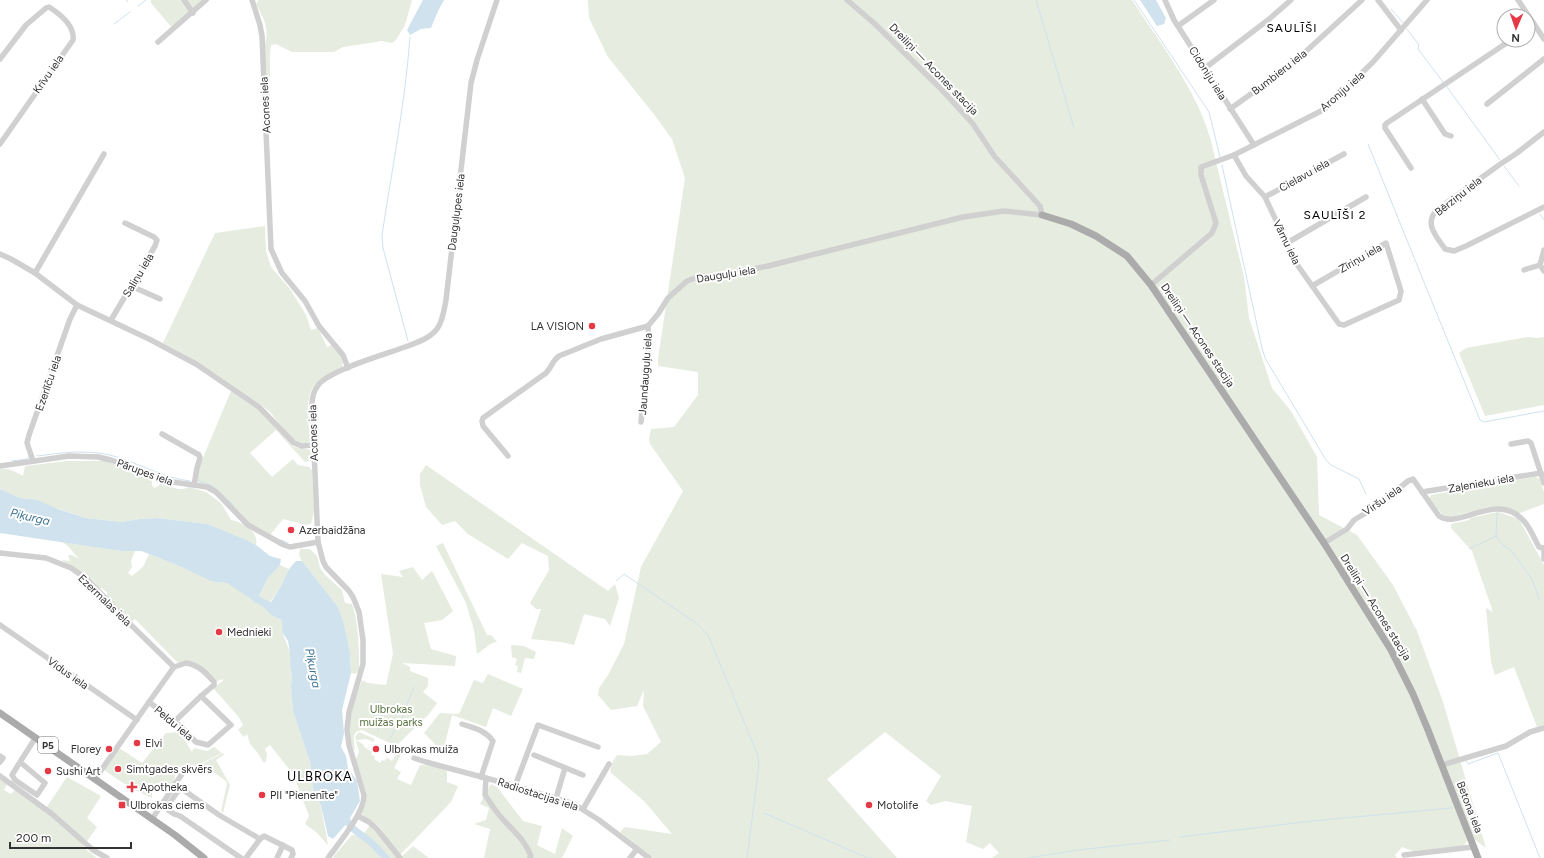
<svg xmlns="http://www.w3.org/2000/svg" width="1544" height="858" viewBox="0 0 1544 858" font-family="Figtree,sans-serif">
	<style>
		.green { fill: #e6ecdf }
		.water { fill: #cfe2ee }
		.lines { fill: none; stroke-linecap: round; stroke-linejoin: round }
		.stream { stroke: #cfe2ee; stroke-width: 1 }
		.river { stroke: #cfe2ee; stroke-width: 7 }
		.minor { stroke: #d0d0d0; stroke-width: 5.5 }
		.major { stroke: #ababab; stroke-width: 7 }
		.poi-dot { fill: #e63946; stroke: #fff; stroke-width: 1.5 }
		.labels { text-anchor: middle; stroke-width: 4; stroke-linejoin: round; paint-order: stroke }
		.shield { fill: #fff; stroke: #707070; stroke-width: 1 }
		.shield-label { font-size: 10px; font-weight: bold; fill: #333 }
		.street-label { font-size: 11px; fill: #333; stroke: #fff }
		.poi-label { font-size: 11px; fill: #333; stroke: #fff; text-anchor: start }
		.park-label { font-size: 11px; fill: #56703f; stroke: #fff }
		.neighbourhood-label { font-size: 12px; letter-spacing: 1px; fill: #000; stroke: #fff }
		.water-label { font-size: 12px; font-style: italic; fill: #3f7597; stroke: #fff }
		.quarter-label { font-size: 13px; letter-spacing: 1px; fill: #000; stroke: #fff }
	</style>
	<rect width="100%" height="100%" fill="#fff"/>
	<g class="green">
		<polygon points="151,0 206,0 173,29 151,3"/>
		<path d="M259 0H412L405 25 396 40 392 43 382 41 343 47 334 52H292L276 44 271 45 270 54V112L265 113 264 48C270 30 265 20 256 4Z"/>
		<path d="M588 0H1132C1163 48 1205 100 1215 158L1244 277 1249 318 1272 388 1291 411 1317 457 1319 515 1357 535 1393 585 1417 631 1443 702 1486 848 1464 832 1467 841 1464 846 1413 851 1402 847 1395 855 1397 858H992L999 853 990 843 983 849 966 842 972 806 945 801 931 805 926 801 941 776 885 732 827 779 897 858H653L620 832 625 827 672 834 645 802 610 772 612 763 617 755 632 756 647 754 661 742 643 706 644 690 637 706 611 710 598 695 599 688 608 675 624 644 641 567 683 491 650 444 649 439 651 429 674 427 698 395V372L658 366V359L685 178 672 139 653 113 608 57 589 18Z"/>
		<path d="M265 226 266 251 271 267 290 289 306 315 311 330 318 328 327 347 332 345C336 347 338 351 340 355 342 359 345 365 340 369 331 377 318 375 311 391 305 406 309 425 310 441 294 451 279 421 269 411 260 403 249 397 239 390 214 373 190 357 163 343L215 233Z"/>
		<polygon points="1528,337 1537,338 1544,337 1544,405 1485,416 1459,353 1466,348"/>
		<polygon points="231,391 261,411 294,447 311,450 311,460 305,462 276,430 250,453 272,477 293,459 298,465 309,467 312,470 314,512 311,524 306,525 283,519 270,535 250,524 226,499 196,481 197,472"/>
		<path d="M67 461H106L152 477V486L155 488 162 483C171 487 180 492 189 487L206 492 221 503 231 520C243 522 259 531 256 545L208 524 157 518 139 519 122 522 86 518 29 499 20 498 0 489V469C8 468 16 472 23 476L25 466Z"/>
		<polygon points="426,465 608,591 615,584 619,598 610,626 605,619 584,614 574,645 561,642 531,639 541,609 536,609 530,603 549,570 548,556 522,543 508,559 468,534 455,521 442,525 426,507 420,485 420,474"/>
		<polygon points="1535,477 1540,479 1544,492 1544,504 1517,514 1500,507 1488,507 1450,517 1443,515 1429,499 1431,495"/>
		<polygon points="1498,512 1519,519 1544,565 1544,725 1537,727 1514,667 1495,675 1491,662 1486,608 1493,612 1472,551 1451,528 1451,524 1469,520 1470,518"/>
		<path d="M62 542 121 551H135L131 561 132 567 128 573 132 576 143 567 149 554 177 565 215 582 227 583 238 590 258 598 268 578 280 565 289 569 281 586 269 604 268 611 271 615 282 620V632L290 652V665L292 678 291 686 293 711 310 762 314 793 321 807 328 845 316 832 305 824 309 816 293 774 270 745 265 749 267 754 266 761 264 763 257 752 250 744 247 734 244 737 238 730 243 725 238 716 213 688 223 681V679L214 682C201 668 199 659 178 663L135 619 130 623 107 598V592L101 588 100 589 92 579 66 564 62 560 70 561 68 555H72L79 559 68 546Z"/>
		<polygon points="443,543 487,635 491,635 497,642 492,643 477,654 474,630 466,603 436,546"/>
		<path d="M300 549H310L317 556 320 568 325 575 342 590 345 603 352 604C359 625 359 648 359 671L355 674 351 673 350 653 338 607 302 561 299 555Z"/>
		<path d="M413 567 422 580 432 571 453 611 442 620 424 623 431 649 456 656 455 666 402 663 410 667V671L428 678V686L423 692 437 703 429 714 396 746 362 730C348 732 357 744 354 752 345 726 352 706 362 680L368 683 386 685 393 654 381 574 403 577 399 571Z"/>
		<polygon points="511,645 524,646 536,652 534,659 525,658 521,673 517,672 518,666 515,665 517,659 512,657"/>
		<polygon points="488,674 523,689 511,716 493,708 486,727 452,715 443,752 424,733 440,713 459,714 474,680 483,683"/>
		<path d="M182 732 184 739 192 752 194 748 207 751 214 747 222 753 200 764 194 772 186 766H182L175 776C175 783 171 786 165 789L161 782 152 787V798L132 789 104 770 119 748 142 763 166 733Z"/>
		<path d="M359 732 375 739 373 742 367 739 356 740 364 745V747L372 752 371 754 375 757 374 759 380 763 382 760 384 761 387 758 392 761 396 755 384 747 385 744 402 753 394 768 401 772 397 779 411 785 420 765C429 765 439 767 447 771V782L458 786 451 802 400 855 391 844 380 827 361 814 364 808 367 795 356 759 359 752 355 737Z"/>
		<polygon points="223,753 224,755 216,760 230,785 223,813 221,811 227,784 226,781 202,764"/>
		<polygon points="67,777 101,796 87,818 97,827 83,847 97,858 0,858 0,779 7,784 4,790 11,794 15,790 44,811"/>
		<polygon points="491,784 497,787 523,821 542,826 537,845 555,854 562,828 573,836 562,858 484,858 490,829 474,824 486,820 489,808 480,804"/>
		<polygon points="370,825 375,829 398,858 389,858 370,838 363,835"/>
		<polygon points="352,835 355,835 367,842 382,858 334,858 333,857"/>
		<polygon points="413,846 429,858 403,858 401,857"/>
	</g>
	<g class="water">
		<polygon points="423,0 444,0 438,11 431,28 421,29 410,35 407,30"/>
		<polygon points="1140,0 1156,0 1166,18 1164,24 1157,26"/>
		<polygon points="0,489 20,498 37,500 58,509 86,518 122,522 139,519 157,518 208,524 246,540 256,545 270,556 281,559 280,565 268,578 258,598 255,600 248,597 227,583 215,582 209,580 177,565 149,554 141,551 121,551 0,533"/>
		<polygon points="296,561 302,561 338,607 344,625 350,653 351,673 342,710 344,733 341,747 346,756 348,768 357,781 360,801 347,823 333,839 328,836 321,806 314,793 310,762 293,711 291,686 292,678 290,665 290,652 288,641 282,632 282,620 271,615 261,604 263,600 270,604 281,586 289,569"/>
	</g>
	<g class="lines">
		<g class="stream">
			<polyline points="126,0 128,2"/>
			<polyline points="1036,0 1074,128"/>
			<polyline points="1134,0 1209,112 1220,157"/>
			<polyline points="138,6 146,0"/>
			<polyline points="1391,9 1403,23"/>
			<polyline points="114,24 130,12"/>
			<polyline points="1407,29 1419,45 1418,49 1443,82"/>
			<polyline points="1447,87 1500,160"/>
			<polyline points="1368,144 1480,420 1484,422 1544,411"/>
			<polyline points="1222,165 1262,348 1265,358 1326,460 1331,465 1359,479 1366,494"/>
			<polyline points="1504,166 1519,186"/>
			<polyline points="1540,214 1544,220"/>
			<path d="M408 341 383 248 382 235C392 169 405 104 410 37"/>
			<path d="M37 455 38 456C66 452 93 449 120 458 144 466 165 478 190 481"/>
			<polyline points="12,461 27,459 28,457"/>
			<polyline points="199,481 213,486 234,506"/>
			<polyline points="1496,536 1504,546 1511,550 1530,576 1535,587 1539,599"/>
			<polyline points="281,540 288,543"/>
			<polyline points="1469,549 1496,536 1497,513"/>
			<polyline points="616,581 624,574 696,623 708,635 757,753 759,765 747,858"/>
			<polyline points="378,731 378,701"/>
			<polyline points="389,740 400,722 414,687"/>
			<polyline points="1466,760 1468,764 1498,753 1540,858"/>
			<polyline points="764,813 868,858"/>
			<polyline points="1180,837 1312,821 1452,808"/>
			<polyline points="1028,858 1078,850 1170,840"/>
		</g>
		<g class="river">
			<polyline points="251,592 256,599 270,606"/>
			<path d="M345 815C349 829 358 832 368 840 375 845 380 852 386 858"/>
		</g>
		<g class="minor">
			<polyline points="184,0 193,13"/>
			<polyline points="252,0 260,25 262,36 271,249 282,273 305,301 319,326 343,355 348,368"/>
			<polyline points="1165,0 1174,20 1254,145"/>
			<polyline points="1378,0 1401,30"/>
			<polyline points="1518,0 1544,39"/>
			<polyline points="1178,26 1214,0"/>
			<polyline points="1528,28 1534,24"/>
			<polyline points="158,42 206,0"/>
			<path d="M0 59 26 25 46 8 49 7C60 14 75 26 73 40L0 144"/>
			<polyline points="1205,68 1268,20 1291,0"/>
			<polyline points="1422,99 1445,134 1451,136"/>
			<polyline points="1487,104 1544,59"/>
			<polyline points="1230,109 1290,66 1362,0"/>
			<path d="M1544 132 1517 153 1499 165 1438 209C1423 223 1436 236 1445 249L1454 251 1466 246 1544 207"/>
			<polyline points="1234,155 1246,176 1265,197 1296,263 1339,324 1344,325 1399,300 1401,291 1386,243 1312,286"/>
			<polyline points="1411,168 1385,128 1385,125 1387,123 1511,40"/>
			<polyline points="1265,197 1344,154"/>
			<polyline points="1287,243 1366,197"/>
			<polyline points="0,254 11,259 35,273 77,305 151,340 196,364 259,407 294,443 302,446 313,445"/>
			<polyline points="1540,265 1544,250"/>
			<polyline points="1524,270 1540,265 1544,271"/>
			<polyline points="35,273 104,154"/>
			<polyline points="1151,285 1212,233 1216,223 1201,175 1201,167 1234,155 1325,109 1373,62 1427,0"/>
			<polyline points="131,286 160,299"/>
			<polyline points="111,320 155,246 157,240 154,237 125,223"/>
			<polyline points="641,422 649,341 648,326"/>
			<polyline points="162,434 199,455 200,458 197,468 194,485"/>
			<polyline points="1511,444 1528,441 1531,443 1544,483"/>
			<path d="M508 456 483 426 482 421 483 418 546 373C552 367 552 361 559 356L601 339 648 326 658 314 668 298 687 281 698 277 733 273 768 266 963 217 1004 211 1042 215 1040 206 995 157 973 124 940 88 875 24 847 0"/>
			<polyline points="33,461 27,443 29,435 70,319 77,305"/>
			<polyline points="0,466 69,456 98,457 111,460 173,482 207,487 216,492 248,525 284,545 290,547 318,542"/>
			<polyline points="1422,492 1541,473"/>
			<path d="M1324 543 1347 529 1354 520 1376 507 1408 481 1413 479 1439 516C1458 530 1496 491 1523 520 1530 527 1534 538 1539 547L1544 548"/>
			<polyline points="1544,548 1544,559"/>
			<polyline points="0,553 46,558 71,568 87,579 130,624 174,667"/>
			<polyline points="0,625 137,720"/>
			<path d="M186 663C199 665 206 673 214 682V685L201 696 231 725 208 745 196 742 180 726 149 702 174 667Z"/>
			<polyline points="174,722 201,696"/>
			<path d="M462 724C474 728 485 730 493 741L481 777"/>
			<polyline points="534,755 583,775"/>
			<polyline points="0,756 3,758 0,762"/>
			<polyline points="414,758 426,762 508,784 574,804 599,820 649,858"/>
			<polyline points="20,762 12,775 15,780 37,795 45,783 20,762 36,737"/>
			<polyline points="1442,765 1506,746 1530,732 1544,728"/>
			<polyline points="0,776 52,814 93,850 107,858"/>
			<path d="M486 778 485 795C490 802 494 809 500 816 511 829 524 838 531 856L530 858"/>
			<polyline points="95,779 149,702"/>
			<polyline points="175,784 219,815 260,839"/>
			<polyline points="515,786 538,725 598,747"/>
			<polyline points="556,798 565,768"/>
			<polyline points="161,805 174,814 180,816 241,858"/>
			<polyline points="166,808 178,791 183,789"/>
			<polyline points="583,809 609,764"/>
			<polyline points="358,816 369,822 377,829 400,858"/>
			<polyline points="152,819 184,771"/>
			<polyline points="1404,855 1473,847"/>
			<polyline points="246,858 260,839 264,836 292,850 293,854 291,858"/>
			<polyline points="277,858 283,845"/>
			<path d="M328 858C338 844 365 812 364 795L349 745 347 730 349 712 363 664V640L359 612 353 597 349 591 326 567 323 561 318 542 312 404C312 397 314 390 319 384 331 370 386 354 405 347 416 343 429 339 437 329 443 321 444 310 446 300L471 83 477 60 497 0"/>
			<polyline points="630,858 637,849"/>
		</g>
		<g class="major">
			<polyline points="1042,215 1071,224 1096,236 1127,256 1151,285 1324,543 1391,650 1413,694 1428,730 1478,858"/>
			<polyline points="0,713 175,835 204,858"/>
		</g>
	</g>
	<g class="poi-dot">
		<circle cx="592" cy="326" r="4"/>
		<circle cx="291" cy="530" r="4"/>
		<circle cx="219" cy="632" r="4"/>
		<circle cx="137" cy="743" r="4"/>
		<circle cx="109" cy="749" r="4"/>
		<circle cx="376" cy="749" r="4"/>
		<circle cx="118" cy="769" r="4"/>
		<circle cx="48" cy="771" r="4"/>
		<path d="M130 781h4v4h4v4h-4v4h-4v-4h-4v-4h4z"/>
		<circle cx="262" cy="795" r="4"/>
		<rect x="118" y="801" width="8" height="8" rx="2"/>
		<circle cx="869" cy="805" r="4"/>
	</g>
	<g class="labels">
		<rect class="shield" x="38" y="737" width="20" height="16" rx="3"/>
		<g class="shield-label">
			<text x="48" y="749">P5</text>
		</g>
		<g class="street-label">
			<text transform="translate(934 69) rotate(46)" y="4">Dreiliņi — Acones stacija</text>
			<text transform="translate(1279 72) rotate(-38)" y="4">Bumbieru iela</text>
			<text transform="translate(1208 73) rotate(58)" y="4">Cidoniju iela</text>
			<text transform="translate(48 74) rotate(-55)" y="4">Krīvu iela</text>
			<text transform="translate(1342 91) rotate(-41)" y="4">Aroniju iela</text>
			<text transform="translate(265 105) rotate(-93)" y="4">Acones iela</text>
			<text transform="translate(1304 175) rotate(-29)" y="4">Cielavu iela</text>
			<text transform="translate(1458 196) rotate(-38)" y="4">Bērziņu iela</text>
			<text transform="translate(456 212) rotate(-83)" y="4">Dauguļupes iela</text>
			<text transform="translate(1287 242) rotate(64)" y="4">Vārnu iela</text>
			<text transform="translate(1360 258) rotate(-30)" y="4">Zīriņu iela</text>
			<text transform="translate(726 274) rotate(-9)" y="4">Dauguļu iela</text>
			<text transform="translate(138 275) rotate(-59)" y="4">Saliņu iela</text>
			<text transform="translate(1198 335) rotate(56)" y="4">Dreiliņi — Acones stacija</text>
			<text transform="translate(645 374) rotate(-86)" y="4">Jaundauguļu iela</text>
			<text transform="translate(48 383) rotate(-71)" y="4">Ezerlīču iela</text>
			<text transform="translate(313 433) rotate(-92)" y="4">Acones iela</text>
			<text transform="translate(145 472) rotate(20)" y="4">Pārupes iela</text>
			<text transform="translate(1481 483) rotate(-10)" y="4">Zaļenieku iela</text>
			<text transform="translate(1382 500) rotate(-35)" y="4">Viršu iela</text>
			<text transform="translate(105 600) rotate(44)" y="4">Ezermalas iela</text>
			<text transform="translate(1376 607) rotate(58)" y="4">Dreiliņi — Acones stacija</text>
			<text transform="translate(68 673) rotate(35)" y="4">Vidus iela</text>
			<text transform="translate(174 723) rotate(40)" y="4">Peldu iela</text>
			<text transform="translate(538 794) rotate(18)" y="4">Radiostacijas iela</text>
			<text transform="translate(1470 807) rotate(69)" y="4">Betona iela</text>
		</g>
		<g class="poi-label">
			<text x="584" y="330" text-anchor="end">LA VISION</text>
			<text x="299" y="534">Azerbaidžāna</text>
			<text x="227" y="636">Mednieki</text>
			<text x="145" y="747">Elvi</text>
			<text x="101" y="753" text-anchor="end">Florey</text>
			<text x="384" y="753">Ulbrokas muiža</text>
			<text x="126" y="773">Simtgades skvērs</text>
			<text x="56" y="775">Sushi Art</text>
			<text x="140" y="791">Apotheka</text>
			<text x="270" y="799">PII "Pienenīte"</text>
			<text x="130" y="809">Ulbrokas ciems</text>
			<text x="877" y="809">Motolife</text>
		</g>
		<g class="park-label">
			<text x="391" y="713">Ulbrokas<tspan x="391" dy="13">muižas parks</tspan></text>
		</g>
		<g class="neighbourhood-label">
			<text x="1292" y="32">SAULĪŠI</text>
			<text x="1335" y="219">SAULĪŠI 2</text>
		</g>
		<g class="water-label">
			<text transform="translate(30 517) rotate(13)" y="4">Piķurga</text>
			<text transform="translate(313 668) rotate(79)" y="4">Piķurga</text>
		</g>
		<g class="quarter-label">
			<text x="320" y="781">ULBROKA</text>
		</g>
	</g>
	<g transform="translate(1516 28) rotate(182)"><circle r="19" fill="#ffffff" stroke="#adadad"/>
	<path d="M0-3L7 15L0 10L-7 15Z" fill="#e63946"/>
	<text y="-6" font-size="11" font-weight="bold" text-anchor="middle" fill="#333333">N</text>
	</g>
	<path d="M10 842v6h121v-6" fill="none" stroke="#333333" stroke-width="2"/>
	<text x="16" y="842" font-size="12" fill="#333333" stroke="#ffffff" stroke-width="3" paint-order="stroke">200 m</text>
</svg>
